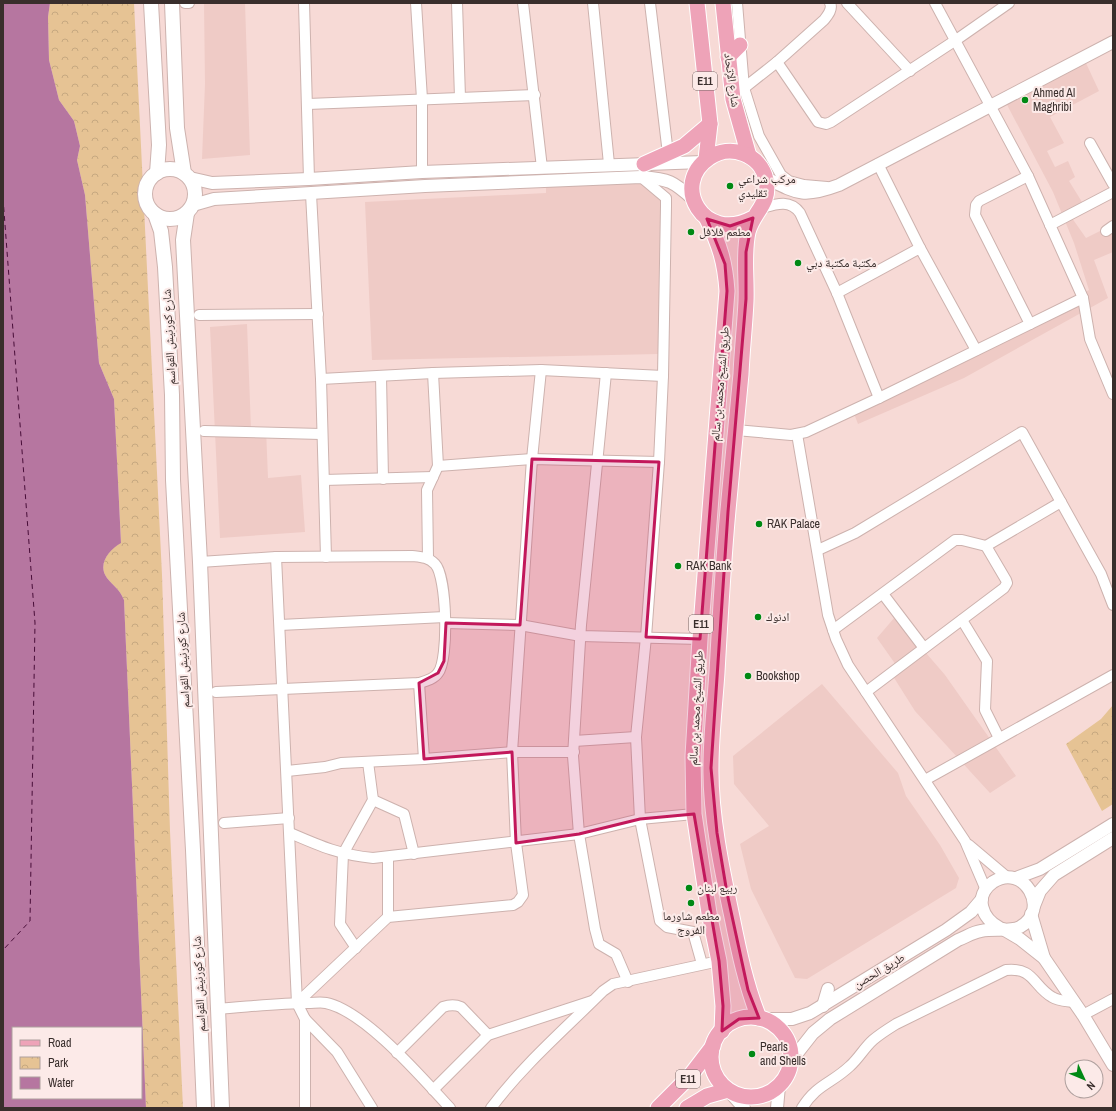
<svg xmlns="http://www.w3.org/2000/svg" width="1116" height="1111" viewBox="0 0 1116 1111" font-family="'Archivo Narrow','Noto Naskh Arabic',sans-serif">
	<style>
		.built { fill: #efcbc6 }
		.park { fill: url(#park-crowns) }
		.water { fill: #b676a0; fill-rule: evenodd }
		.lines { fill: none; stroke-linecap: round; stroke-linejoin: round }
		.ferry { stroke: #480d38; stroke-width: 1; stroke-dasharray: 5 4; stroke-linecap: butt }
		.minor-casing { stroke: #cdb2ae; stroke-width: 12 }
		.tertiary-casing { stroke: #cdb2ae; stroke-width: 14 }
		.secondary-casing { stroke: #cdb2ae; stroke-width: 16 }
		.primary-casing { stroke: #fff; stroke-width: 17 }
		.minor { stroke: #fff; stroke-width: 10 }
		.tertiary { stroke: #fff; stroke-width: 12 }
		.secondary { stroke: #fff; stroke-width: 14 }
		.primary { stroke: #eea3b8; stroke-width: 15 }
		.marked { fill: #c2185b; fill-opacity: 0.2; stroke: #c2185b; stroke-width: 3; stroke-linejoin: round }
		.poi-dot { fill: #008914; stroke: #fceae8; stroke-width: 1.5 }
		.labels { text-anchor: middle; stroke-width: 4; stroke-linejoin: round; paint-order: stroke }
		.shield { fill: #fceae8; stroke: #746664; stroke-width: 1 }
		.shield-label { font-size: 11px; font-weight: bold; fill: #392e2c }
		.street-label { font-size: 12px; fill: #392e2c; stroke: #fceae8 }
		.poi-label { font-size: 12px; fill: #392e2c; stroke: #fceae8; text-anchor: start }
	</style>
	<defs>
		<pattern id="park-crowns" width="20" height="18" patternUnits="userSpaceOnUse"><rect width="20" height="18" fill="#e6c394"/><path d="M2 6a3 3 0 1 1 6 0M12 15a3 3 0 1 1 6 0" fill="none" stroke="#c6a880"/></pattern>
	</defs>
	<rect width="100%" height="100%" fill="#f7dad6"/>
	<g class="built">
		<polygon points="204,3 245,3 250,155 202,159 205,84"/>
		<polygon points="1085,61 1099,91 1050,117 1064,143 1047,151 1055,167 1068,161 1075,177 1069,181 1082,202 1067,211 1086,238 1108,227 1113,238 1113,252 1094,260 1108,298 964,378 858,424 853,411 1089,290 1074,243 1053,192 1005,101"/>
		<polygon points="641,181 660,198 663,212 658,354 372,360 365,202 546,193 546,184"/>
		<polygon points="247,324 251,429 266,429 268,478 301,475 305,532 220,538 210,327"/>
		<polygon points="895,617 945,675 1016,776 990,793 915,711 891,673 896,665 877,638"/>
		<polygon points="822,684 898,773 906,796 940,845 959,878 956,888 807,979 795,978 751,889 740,844 769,826 734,784 733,756"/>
	</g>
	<g class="park">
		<path d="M50 3H134L162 575 170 831 183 1108H146L124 600C119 588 114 587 107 578 97 564 109 550 121 542L114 399 99 363 85 195 77 160 80 146 74 121 59 100 49 60 48 17Z"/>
		<polygon points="1113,705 1113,804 1102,811 1066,744 1101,719"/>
	</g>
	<path class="water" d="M3 3H50L48 17 49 60 59 100 74 121 80 146 77 160 85 195 99 363 114 399 121 543C109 550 97 564 107 578 114 587 119 588 124 600L146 1108H3ZM13 1028H141V1098H13Z"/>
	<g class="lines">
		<polyline class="ferry" points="3,198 35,623 30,921 3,950"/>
		<g class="minor-casing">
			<g id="minor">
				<polyline points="185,3 189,3"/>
				<polyline points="304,3 309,179"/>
				<polyline points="416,3 422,99 422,172"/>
				<polyline points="457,3 460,98"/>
				<polyline points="523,3 542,168"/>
				<polyline points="593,3 609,164"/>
				<polyline points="650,3 668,154"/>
				<polyline points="737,3 744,88 759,136 781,175 789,181 804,185 827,187"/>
				<polyline points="847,3 910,71"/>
				<polyline points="935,3 1028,176 1083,298 1090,339 1113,394"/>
				<polyline points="777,62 818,122 826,124 831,122 956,40 1009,3"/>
				<path d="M744 88 777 62 824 20C828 15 833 9 830 3"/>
				<polyline points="308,104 535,95"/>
				<polyline points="1090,143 1113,184"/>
				<polyline points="878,164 920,248"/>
				<polyline points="1028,176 979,201 976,205 975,215 1030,324"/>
				<polyline points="641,177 666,198 666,206 663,376 659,462 646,637 636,737 640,819 660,921 667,927 693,932 702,964"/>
				<polyline points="311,194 321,379 326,557"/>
				<path d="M762 208C776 204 790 199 800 213L837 293 879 398"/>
				<polyline points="1050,225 1113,192"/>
				<polyline points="1106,231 1113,226"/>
				<polyline points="837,293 920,248 976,350"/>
				<polyline points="199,315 318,314"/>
				<polyline points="606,373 581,625 573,756 579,834 595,929 599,944 616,954 628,982"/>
				<polyline points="381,376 383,479"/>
				<polyline points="321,379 433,373 541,370 663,376"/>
				<polyline points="736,430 791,435 806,432 879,398 1083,298"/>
				<polyline points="204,431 321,434"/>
				<polyline points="797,434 828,615 836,639 848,665 965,841 986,890"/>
				<polyline points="438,466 532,459 659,462"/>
				<polyline points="324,480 433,477"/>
				<polyline points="818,550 855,533 1022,432 1101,574 1113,605"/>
				<polyline points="276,557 297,1003 305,1019 305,1108"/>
				<polyline points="428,558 427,490 438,466 433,373"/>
				<path d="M200 562 276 557 412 556C421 557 428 557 435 564 447 576 449 660 438 673 434 679 426 681 419 683L216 692"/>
				<polyline points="883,594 924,648"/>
				<polyline points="962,620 987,661 985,710 999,738"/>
				<polyline points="446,623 520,625 581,636 700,639"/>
				<polyline points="280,625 445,617"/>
				<polyline points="833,630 955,540 962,540 986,546"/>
				<polyline points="419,683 424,759"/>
				<polyline points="866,692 1004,588 1007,583 1006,580 986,546 1061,502"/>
				<polyline points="574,741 636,737"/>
				<polyline points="287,771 325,767 341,763 424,759 512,752 574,752"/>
				<polyline points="925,780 1113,675"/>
				<polyline points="373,800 404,814 414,854"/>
				<polyline points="224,823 289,818"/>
				<path d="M290 833C320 846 340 855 373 858L579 834 640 819 694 814"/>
				<polyline points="969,845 1007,877"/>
				<polyline points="388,857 388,917"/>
				<polyline points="356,948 340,924 343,854 373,800 368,762"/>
				<polyline points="297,1003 388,917 513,905 518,902 523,895 516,843 512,752 532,459 541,370"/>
				<path d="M217 1009C247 1007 278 1003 308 1003 314 1003 321 1002 326 1003 365 1011 423 1079 450 1108"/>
				<polyline points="1083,1015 1113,999"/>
				<polyline points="305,1019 337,1052 372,1108"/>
				<path d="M397 1053 443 1007C449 1005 454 1004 461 1007L488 1035"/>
				<polyline points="433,1090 488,1035 592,1001"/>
				<path d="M491 1108C523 1065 565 1029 603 991L613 984 719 961"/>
				<path d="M802 1108C817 1084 831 1084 850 1066 859 1058 864 1048 873 1040 880 1034 888 1029 896 1024L1006 970C1034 967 1033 986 1052 997 1058 1001 1067 1001 1074 1002"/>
			</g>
		</g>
		<g class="tertiary-casing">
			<g id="tertiary">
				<polyline points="190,178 212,183 309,179 422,172 703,162"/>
				<path d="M766 178C798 194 804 198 839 185L1113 42"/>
				<path d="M193 205 214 199 425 186 641 177C669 179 673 181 694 200"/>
				<polyline points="1016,878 1040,869 1113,824"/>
				<polyline points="1034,906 1040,891 1054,875 1113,838"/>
				<polyline points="1031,914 1044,958"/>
				<polyline points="1003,929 1020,939 1044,958 1083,1015 1113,1065"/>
				<polyline points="823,1006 828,989"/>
				<polyline points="766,1019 792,1019 810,1013 946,930 971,912 982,899"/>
				<path d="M791 1061 813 1033 830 1019 958 940C966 937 973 932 981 931 993 928 1010 932 1020 927 1051 910 1024 862 993 882 973 896 982 919 1000 928"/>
				<polyline points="728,1090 744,1108"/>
				<polyline points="777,1108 779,1086"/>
			</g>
		</g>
		<g class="secondary-casing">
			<g id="secondary">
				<polyline points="151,3 159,145 157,173"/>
				<polyline points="172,3 177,128 184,173"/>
				<circle cx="170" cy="194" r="25"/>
				<polyline points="187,213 183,240 200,562 222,1108"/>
				<polyline points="155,214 161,231 165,267 172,395 173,480 193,850 204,1108"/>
			</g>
		</g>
		<g class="primary-casing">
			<g id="primary">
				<polyline points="697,3 710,124 706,159"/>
				<polyline points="723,3 733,99 749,156"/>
				<polyline points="728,57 740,45"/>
				<polyline points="644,164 684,146 710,124"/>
				<path d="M753 218C703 245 670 184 709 158 730 143 761 154 766 180 771 204 753 212 748 232 743 255 747 278 746 301 745 325 742 349 741 374 737 419 732 464 728 510 723 564 720 618 717 672 715 703 711 735 711 766 710 813 722 870 732 917 739 952 746 985 759 1018"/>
				<path d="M707 219C720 246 725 262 727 291L700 639 693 756 694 814 709 913 719 961 723 1006 722 1031"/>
				<circle cx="751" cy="1057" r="40"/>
				<polyline points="658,1108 690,1076 713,1046"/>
				<polyline points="687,1108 707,1096 728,1090"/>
			</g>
		</g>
		<use href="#minor" class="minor"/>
		<use href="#tertiary" class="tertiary"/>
		<use href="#secondary" class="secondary"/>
		<use href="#primary" class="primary"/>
	</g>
	<path class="marked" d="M753 218 746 252V299L728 512 711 768 717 833 727 893 748 990 759 1018 739 1019 722 1031 723 1006 719 961 694 814 640 819 579 834 516 843 512 752 424 759 419 683 438 673 444 661 446 623 520 625 532 459 659 462 646 637 700 639 727 291 725 264 707 219 730 226Z"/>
	<g class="poi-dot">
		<circle cx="1025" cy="100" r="4"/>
		<circle cx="730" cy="186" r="4"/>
		<circle cx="691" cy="232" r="4"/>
		<circle cx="798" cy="263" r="4"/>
		<circle cx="759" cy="524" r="4"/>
		<circle cx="678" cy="566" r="4"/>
		<circle cx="758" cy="617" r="4"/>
		<circle cx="748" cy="676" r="4"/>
		<circle cx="689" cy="888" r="4"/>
		<circle cx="691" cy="903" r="4"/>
		<circle cx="752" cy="1054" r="4"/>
	</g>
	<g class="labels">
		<g class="shield">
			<rect x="693" y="72" width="24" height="18" rx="3"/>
			<rect x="689" y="615" width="24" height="18" rx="3"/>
			<rect x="676" y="1070" width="24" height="18" rx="3"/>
		</g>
		<g class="shield-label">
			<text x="705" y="85">E11</text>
			<text x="701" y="628">E11</text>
			<text x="688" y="1083">E11</text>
		</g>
		<g class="street-label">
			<text transform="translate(732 80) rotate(82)" y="4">شارع الإتحاد</text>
			<text transform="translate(169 337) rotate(-93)" y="4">شارع كورنيش القواسم</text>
			<text transform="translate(720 384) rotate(-85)" y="4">طريق الشيخ محمد بن سالم</text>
			<text transform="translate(183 660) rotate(-93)" y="4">شارع كورنيش القواسم</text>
			<text transform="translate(696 708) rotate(-87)" y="4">طريق الشيخ محمد بن سالم</text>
			<text transform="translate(879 971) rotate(-31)" y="4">طريق الحصن</text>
			<text transform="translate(199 984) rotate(-93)" y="4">شارع كورنيش القواسم</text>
		</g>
		<g class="poi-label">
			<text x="1033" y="97">Ahmed Al<tspan x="1033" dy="14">Maghribi</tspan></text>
			<text x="738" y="183">مركب شراعي<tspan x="738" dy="14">تقليدي</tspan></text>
			<text x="699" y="236">مطعم فلافل</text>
			<text x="806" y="267">مكتبة مكتبة دبي</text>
			<text x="767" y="528">RAK Palace</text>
			<text x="686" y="570">RAK Bank</text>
			<text x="766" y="621">ادنوك</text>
			<text x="756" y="680">Bookshop</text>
			<text x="697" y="892">ربيع لبنان</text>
			<text x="691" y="920" text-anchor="middle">مطعم شاورما<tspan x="691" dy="14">الفروج</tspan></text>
			<text x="760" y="1051">Pearls<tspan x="760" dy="14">and Shells</tspan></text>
		</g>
	</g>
	<rect width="1116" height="1111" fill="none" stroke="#392e2c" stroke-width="8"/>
	<rect x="12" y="1027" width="130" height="72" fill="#fceae8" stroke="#ae9f9d"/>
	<rect x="20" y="1040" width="20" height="6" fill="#eea3b8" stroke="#ae9f9d"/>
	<text x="48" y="1047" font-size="12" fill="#392e2c">Road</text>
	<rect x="20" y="1057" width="20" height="12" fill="url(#park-crowns)" stroke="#ae9f9d"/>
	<text x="48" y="1067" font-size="12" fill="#392e2c">Park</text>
	<rect x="20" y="1077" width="20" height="12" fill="#b676a0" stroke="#ae9f9d"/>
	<text x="48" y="1087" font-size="12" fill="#392e2c">Water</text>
	<g transform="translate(1084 1079) rotate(134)"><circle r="19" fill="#fceae8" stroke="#ae9f9d"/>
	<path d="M0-3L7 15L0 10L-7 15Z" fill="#008914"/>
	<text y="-6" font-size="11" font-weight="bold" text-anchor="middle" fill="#392e2c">N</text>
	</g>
</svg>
